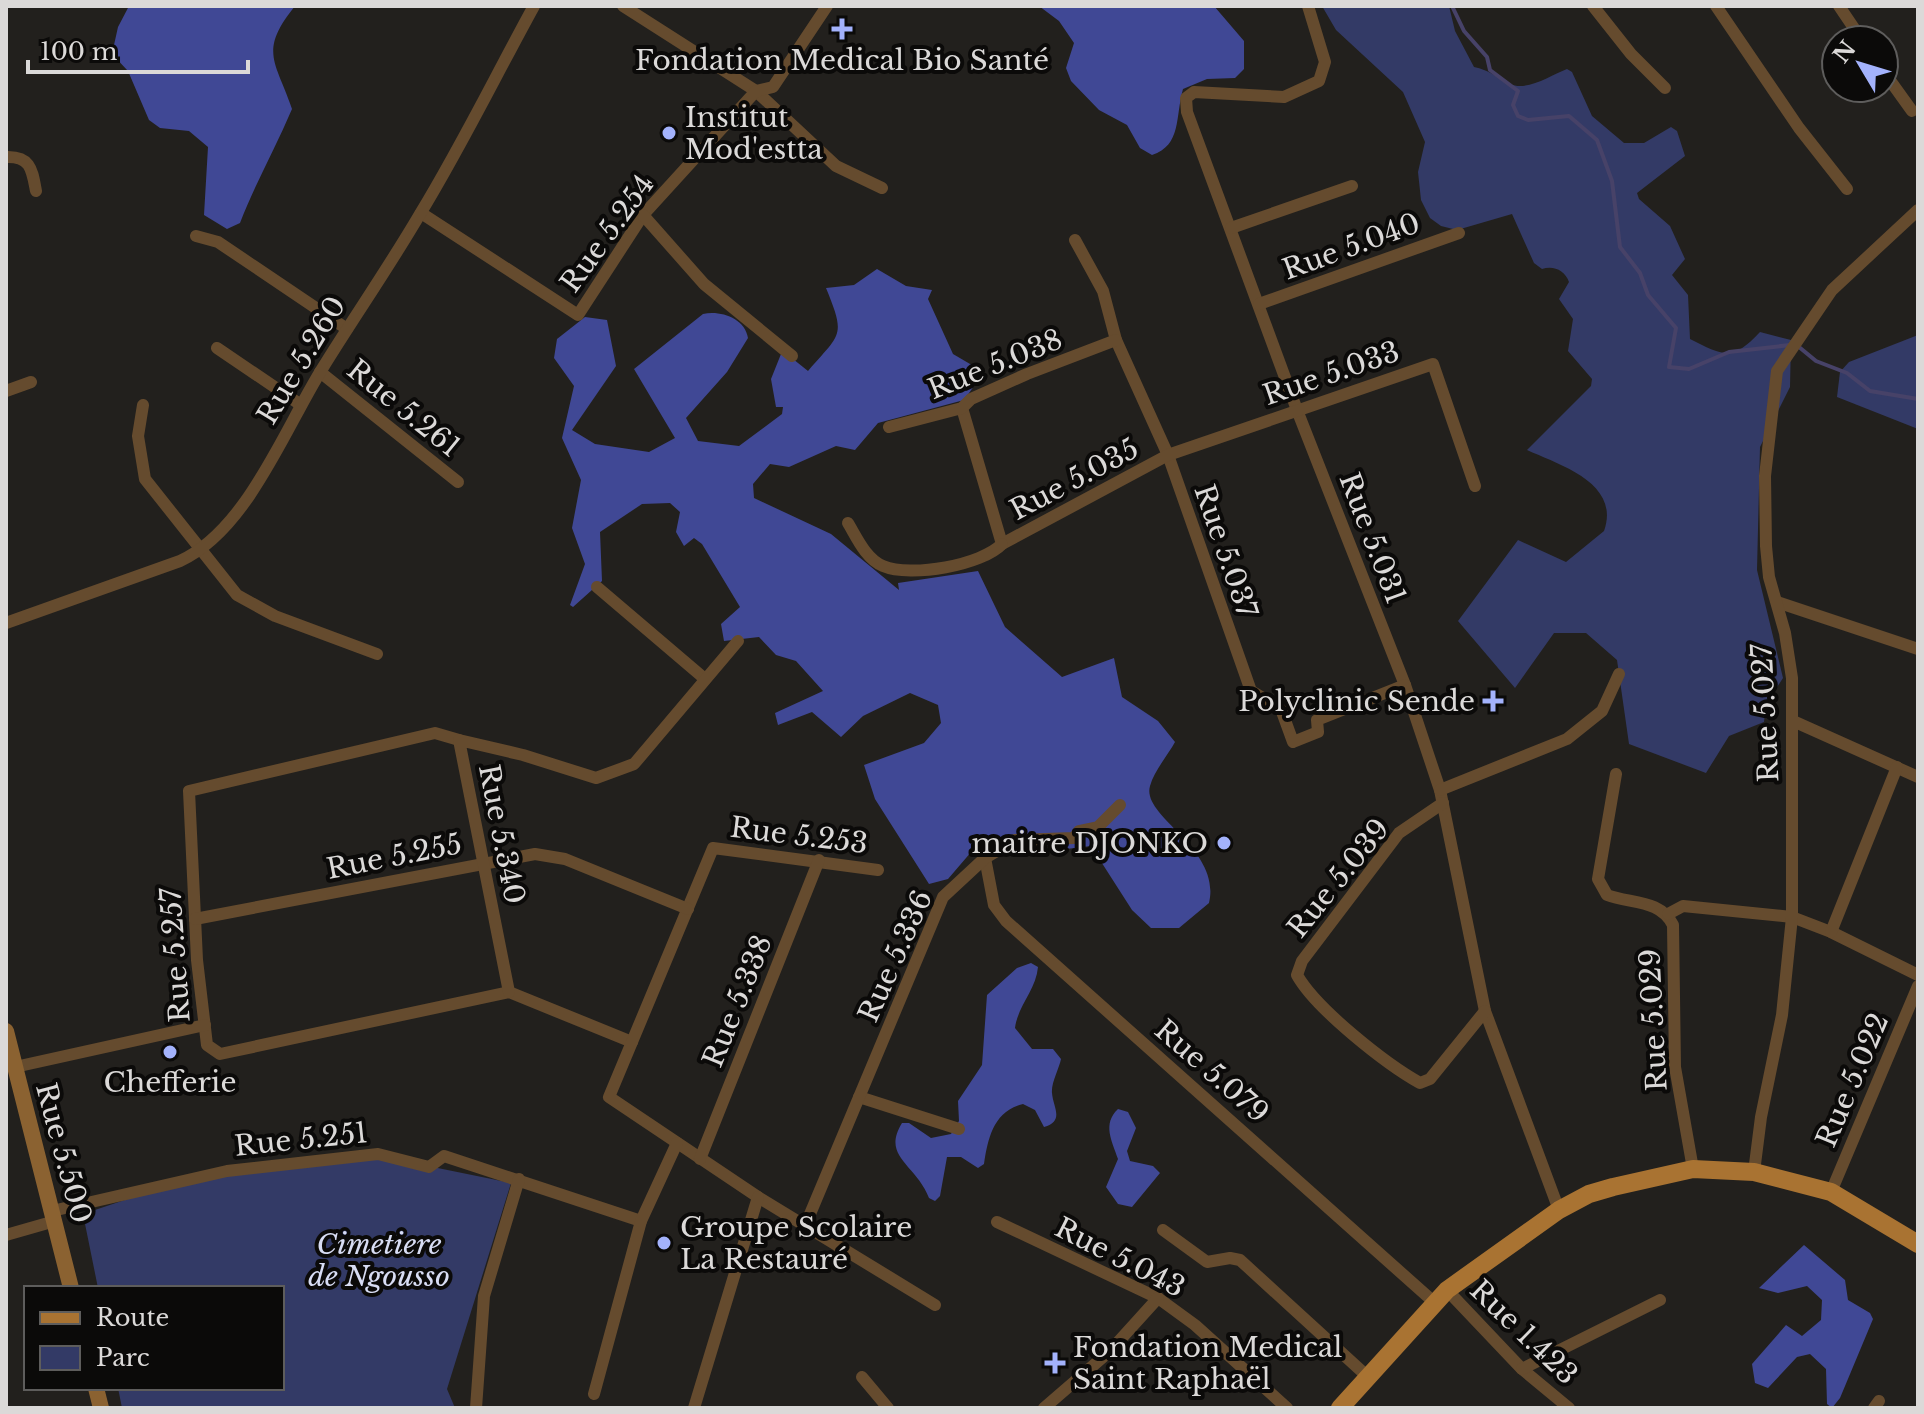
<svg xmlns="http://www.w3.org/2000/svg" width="1924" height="1414" viewBox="0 0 1924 1414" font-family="'Libre Baskerville',serif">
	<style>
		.green { fill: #333a66 }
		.forest { fill: #404895 }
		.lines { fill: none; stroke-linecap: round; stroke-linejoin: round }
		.stream { stroke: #474268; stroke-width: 4 }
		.minor { stroke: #654b2e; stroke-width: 12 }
		.secondary { stroke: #8b6231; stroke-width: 16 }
		.primary { stroke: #a97332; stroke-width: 18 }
		.poi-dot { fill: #a3b2fc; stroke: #0b0a09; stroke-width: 3 }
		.labels { text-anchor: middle; stroke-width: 8; stroke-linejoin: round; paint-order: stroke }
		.poi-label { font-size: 28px; fill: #dbd9d8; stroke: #0b0a09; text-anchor: start }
		.street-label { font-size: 28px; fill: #dbd9d8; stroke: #0b0a09 }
		.park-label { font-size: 28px; font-style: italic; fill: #d8ddf4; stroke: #0b0a09 }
	</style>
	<rect width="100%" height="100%" fill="#22201d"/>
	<g class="green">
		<path d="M1322 6H1449L1455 31 1474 67C1489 70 1496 77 1510 84 1527 92 1551 75 1567 69L1572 72 1592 116 1624 143H1644L1671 127 1677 131 1685 156 1637 193 1639 199 1670 226 1685 259 1672 275 1688 295 1690 339C1724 356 1732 362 1760 332L1791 340 1790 387 1760 447 1757 570 1783 678 1766 704 1764 722 1729 736 1706 773 1629 744 1617 660 1586 633H1554L1515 688 1458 621 1518 540 1566 562 1604 531C1621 483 1560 465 1527 450L1591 386 1592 379 1568 351 1573 319 1559 299 1569 282C1565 270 1553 265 1542 269L1534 263 1512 214 1457 230 1441 226 1430 218 1421 200 1418 172 1425 142 1403 92 1336 30Z"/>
		<polygon points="1918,335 1918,429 1837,397 1840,372 1849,362"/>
		<polygon points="374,1155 511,1183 447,1389 455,1408 122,1408 118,1388 282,1388 282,1288 98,1288 83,1214 217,1169"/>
	</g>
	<g class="forest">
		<path d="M129 6H295C258 52 276 61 292 109 275 149 255 184 240 223L227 229 204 215 208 147 189 131 160 128 149 120 128 71 112 54 118 27Z"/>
		<path d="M1039 6H1214L1244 41V69L1235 78 1207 79 1183 89C1175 117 1182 145 1152 155L1140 148 1127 125 1099 110 1071 81 1066 68 1074 43 1059 21Z"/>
		<path d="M877 269 906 286 932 290 928 299 953 354 982 371V375L964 400 878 423 855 450 836 446 789 467 770 464 753 484 754 498 831 534 899 590 898 583 978 571 1005 627 1062 677 1114 658 1122 697 1158 721 1175 742C1168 755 1154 771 1150 786 1141 817 1222 848 1209 903L1179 928H1151L1132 910 1091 846 1058 850 1028 837H984L948 879 929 884 875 799 864 765 924 743 941 723 938 705 910 693 863 716 841 737 812 712 778 725 775 713 823 691 796 661 776 655 759 637 724 641 721 624 740 607 702 544 694 538 684 546 676 532 680 512 670 503 642 504 600 532 602 581 573 607 570 605 585 564 572 528 581 480 562 438 574 386 554 358 557 339 585 317 607 320 616 366 572 430 595 444 649 452 675 438 634 369 703 314C720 310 745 318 748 338L727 372 686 418 698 441 739 446 782 414 783 407H776L771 379 781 354 788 355 808 371C841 333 846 337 826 288L854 285Z"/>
		<path d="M1031 963 1038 967C1036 990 1018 1005 1015 1028L1032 1049H1053L1061 1059C1059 1069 1051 1083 1052 1093 1053 1107 1065 1121 1044 1127L1035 1110 1023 1104C994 1111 988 1137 984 1164L978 1168 961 1157H947L940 1196 935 1201 929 1198C916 1164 881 1157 902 1123H909L931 1138 951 1134 959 1121 958 1101 982 1065 987 995 1017 968Z"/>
		<path d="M1118 1109 1128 1112 1136 1128 1127 1151 1130 1161 1153 1166 1160 1173 1132 1207 1118 1204 1106 1187 1118 1159C1112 1141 1102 1124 1118 1109Z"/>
		<polygon points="1804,1245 1845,1280 1848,1300 1870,1313 1873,1319 1840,1398 1832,1408 1827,1404 1826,1369 1810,1354 1797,1357 1768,1388 1755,1383 1752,1364 1786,1325 1802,1336 1821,1320 1822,1300 1807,1286 1778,1293 1759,1288"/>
	</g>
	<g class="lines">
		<g class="stream">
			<polyline points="1452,6 1464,31 1487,57 1490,70 1518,91 1513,105 1518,116 1528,120 1569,116 1597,140 1612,181 1620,247 1640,273 1648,295 1676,328 1669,367 1689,369 1729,352 1790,345"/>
			<polyline points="1799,347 1816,361 1847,373 1870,391 1918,399"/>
		</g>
		<g class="minor">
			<polyline points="623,6 756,91 836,166 882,188"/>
			<polyline points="1308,6 1325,62 1319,81 1284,97 1194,92 1186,98 1187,112 1297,410 1405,685 1440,790 1485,1011 1559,1210"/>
			<polyline points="1593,6 1631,54 1665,88"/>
			<polyline points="1716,6 1799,128 1847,189"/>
			<polyline points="1839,6 1862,40"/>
			<polyline points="1884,72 1912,111"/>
			<path d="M6 157C31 156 32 170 36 191"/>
			<polyline points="421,213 578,315 643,215 756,91 773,87 827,6"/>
			<polyline points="643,215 704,284 792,356"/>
			<polyline points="1231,228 1352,186"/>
			<polyline points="196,236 218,242 347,329"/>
			<polyline points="1075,240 1103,291 1116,340 1168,455 1251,691 1281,709 1293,742 1318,732 1317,720 1405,685"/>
			<polyline points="1259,304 1459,233"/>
			<polyline points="217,348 301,405"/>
			<polyline points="320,372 458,482"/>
			<polyline points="6,391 31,382"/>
			<polyline points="143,405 138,436 145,479 237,595 275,616 377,654"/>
			<polyline points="962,408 1002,544 1168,455 1433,364 1475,486"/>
			<polyline points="889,427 962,408 971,399 1027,374 1116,340"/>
			<path d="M848 523C857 538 866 559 883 566 911 578 982 565 1002 544"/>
			<polyline points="597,587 705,679"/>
			<polyline points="1777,602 1918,649"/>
			<path d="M6 623 180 561C247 530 284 430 322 369 354 317 389 267 420 214 461 147 496 75 534 6"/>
			<polyline points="1793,721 1918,777"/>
			<polyline points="459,740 435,733 189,791 197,960 207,1045 220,1054 509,992 632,1042"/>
			<path d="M1616 774 1598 879 1607 895C1631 904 1660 899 1673 925L1675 1067 1693 1169"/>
			<polyline points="1440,790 1567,739 1602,711 1619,674"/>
			<path d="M1443 803 1399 833 1302 961 1297 975C1316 1009 1386 1064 1420 1083L1430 1079 1485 1011"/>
			<polyline points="985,858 994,905 1006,921 1435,1303"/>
			<polyline points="878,870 713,848 609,1097 758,1197 935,1305"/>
			<polyline points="1668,914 1683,906 1792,917 1831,932 1918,975"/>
			<polyline points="195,919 535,854 565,859 688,909"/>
			<polyline points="1831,932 1897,767"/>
			<polyline points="509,992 459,740 523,755 596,778 634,764 738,641"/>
			<polyline points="15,1067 205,1025"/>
			<polyline points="859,1097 959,1129"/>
			<polyline points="700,1159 819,860"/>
			<polyline points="1754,1172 1761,1117 1782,1015 1792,917 1792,678 1785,633 1769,577 1766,546 1765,476 1777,371 1832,290 1918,210"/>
			<polyline points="1831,1192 1918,986"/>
			<polyline points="52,1211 227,1171 378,1154 429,1167 444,1156 641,1221"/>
			<polyline points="997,1222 1158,1298 1195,1325 1287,1408"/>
			<polyline points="805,1226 943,897 985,858 1015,840 1074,838 1079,831 1098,827 1120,805"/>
			<polyline points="1163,1230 1207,1262 1230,1258 1240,1260 1368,1377"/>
			<polyline points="6,1235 55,1221"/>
			<polyline points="1447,1290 1522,1369 1569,1408"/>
			<polyline points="1522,1369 1660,1300"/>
			<polyline points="862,1377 888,1408"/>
			<polyline points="594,1394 641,1221 677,1143"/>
			<polyline points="476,1408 484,1296 519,1179"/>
			<polyline points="694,1408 758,1197"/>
			<polyline points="1044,1408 1110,1351 1158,1298"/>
			<polyline points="1874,1408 1879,1401"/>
		</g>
		<g class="secondary">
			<polyline points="6,1031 71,1288"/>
			<polyline points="96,1388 101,1408"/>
		</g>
		<polyline class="primary" points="1340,1408 1447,1290 1559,1210 1589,1194 1613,1187 1693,1169 1754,1172 1831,1192 1918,1244"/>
	</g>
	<g class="poi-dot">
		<path d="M838 17h8v8h8v8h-8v8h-8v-8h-8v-8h8z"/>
		<circle cx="669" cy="133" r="8"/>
		<path d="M1489 689h8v8h8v8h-8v8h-8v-8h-8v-8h8z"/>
		<circle cx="1224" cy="843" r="8"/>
		<circle cx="170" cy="1052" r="8"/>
		<circle cx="664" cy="1243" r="8"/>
		<path d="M1051 1351h8v8h8v8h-8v8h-8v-8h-8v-8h8z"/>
	</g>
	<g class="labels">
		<g class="poi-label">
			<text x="842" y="70" text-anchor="middle">Fondation Medical Bio Santé</text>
			<text x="685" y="127">Institut<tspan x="685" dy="32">Mod'estta</tspan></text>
			<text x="1475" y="711" text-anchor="end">Polyclinic Sende</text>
			<text x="1208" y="853" text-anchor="end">maitre DJONKO</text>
			<text x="170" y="1092" text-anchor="middle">Chefferie</text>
			<text x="680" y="1237">Groupe Scolaire<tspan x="680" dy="32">La Restauré</tspan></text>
			<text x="1073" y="1357">Fondation Medical<tspan x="1073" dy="32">Saint Raphaël</tspan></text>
		</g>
		<g class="street-label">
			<text transform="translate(607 233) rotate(-54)" y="10">Rue 5.254</text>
			<text transform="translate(1351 246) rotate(-20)" y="10">Rue 5.040</text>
			<text transform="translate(301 360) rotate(-59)" y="10">Rue 5.260</text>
			<text transform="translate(995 364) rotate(-22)" y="10">Rue 5.038</text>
			<text transform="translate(1331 373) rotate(-19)" y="10">Rue 5.033</text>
			<text transform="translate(404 408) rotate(39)" y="10">Rue 5.261</text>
			<text transform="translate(1074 479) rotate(-28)" y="10">Rue 5.035</text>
			<text transform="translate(1373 538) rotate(69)" y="10">Rue 5.031</text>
			<text transform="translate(1226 551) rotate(71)" y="10">Rue 5.037</text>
			<text transform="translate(1765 713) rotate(-93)" y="10">Rue 5.027</text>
			<text transform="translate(502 834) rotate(79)" y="10">Rue 5.340</text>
			<text transform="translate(799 835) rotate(7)" y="10">Rue 5.253</text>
			<text transform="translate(394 856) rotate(-11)" y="10">Rue 5.255</text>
			<text transform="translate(1338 878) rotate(-51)" y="10">Rue 5.039</text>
			<text transform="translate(175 955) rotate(-94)" y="10">Rue 5.257</text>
			<text transform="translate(895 956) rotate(-66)" y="10">Rue 5.336</text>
			<text transform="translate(737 1001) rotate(-68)" y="10">Rue 5.338</text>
			<text transform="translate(1653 1020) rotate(-93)" y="10">Rue 5.029</text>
			<text transform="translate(1212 1071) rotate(41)" y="10">Rue 5.079</text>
			<text transform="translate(1852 1080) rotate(-67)" y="10">Rue 5.022</text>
			<text transform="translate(301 1139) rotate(-6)" y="10">Rue 5.251</text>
			<text transform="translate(64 1153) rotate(75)" y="10">Rue 5.500</text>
			<text transform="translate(1120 1257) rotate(27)" y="10">Rue 5.043</text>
			<text transform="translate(1524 1332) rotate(44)" y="10">Rue 1.423</text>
		</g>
		<g class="park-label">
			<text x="379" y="1254">Cimetiere<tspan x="379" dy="32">de Ngousso</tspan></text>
		</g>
	</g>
	<rect width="1924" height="1414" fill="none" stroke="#dbd9d8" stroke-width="16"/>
	<rect x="24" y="1286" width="260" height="104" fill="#0b0a09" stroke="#5e5d5c" stroke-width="2"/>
	<rect x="40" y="1312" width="40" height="12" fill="#a97332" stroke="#5e5d5c" stroke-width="2"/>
	<text x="96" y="1326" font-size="24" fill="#dbd9d8">Route</text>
	<rect x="40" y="1346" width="40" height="24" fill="#333a66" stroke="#5e5d5c" stroke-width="2"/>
	<text x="96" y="1366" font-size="24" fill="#dbd9d8">Parc</text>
	<g transform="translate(1860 64) rotate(308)"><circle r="38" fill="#0b0a09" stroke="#5e5d5c" stroke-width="2"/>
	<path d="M0-6L14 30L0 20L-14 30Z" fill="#a3b2fc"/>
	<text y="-12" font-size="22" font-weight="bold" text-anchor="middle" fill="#dbd9d8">N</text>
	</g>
	<path d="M28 60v12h220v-12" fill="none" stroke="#dbd9d8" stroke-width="4"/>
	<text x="40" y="60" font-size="24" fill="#dbd9d8" stroke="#0b0a09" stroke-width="6" paint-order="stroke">100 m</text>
</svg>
